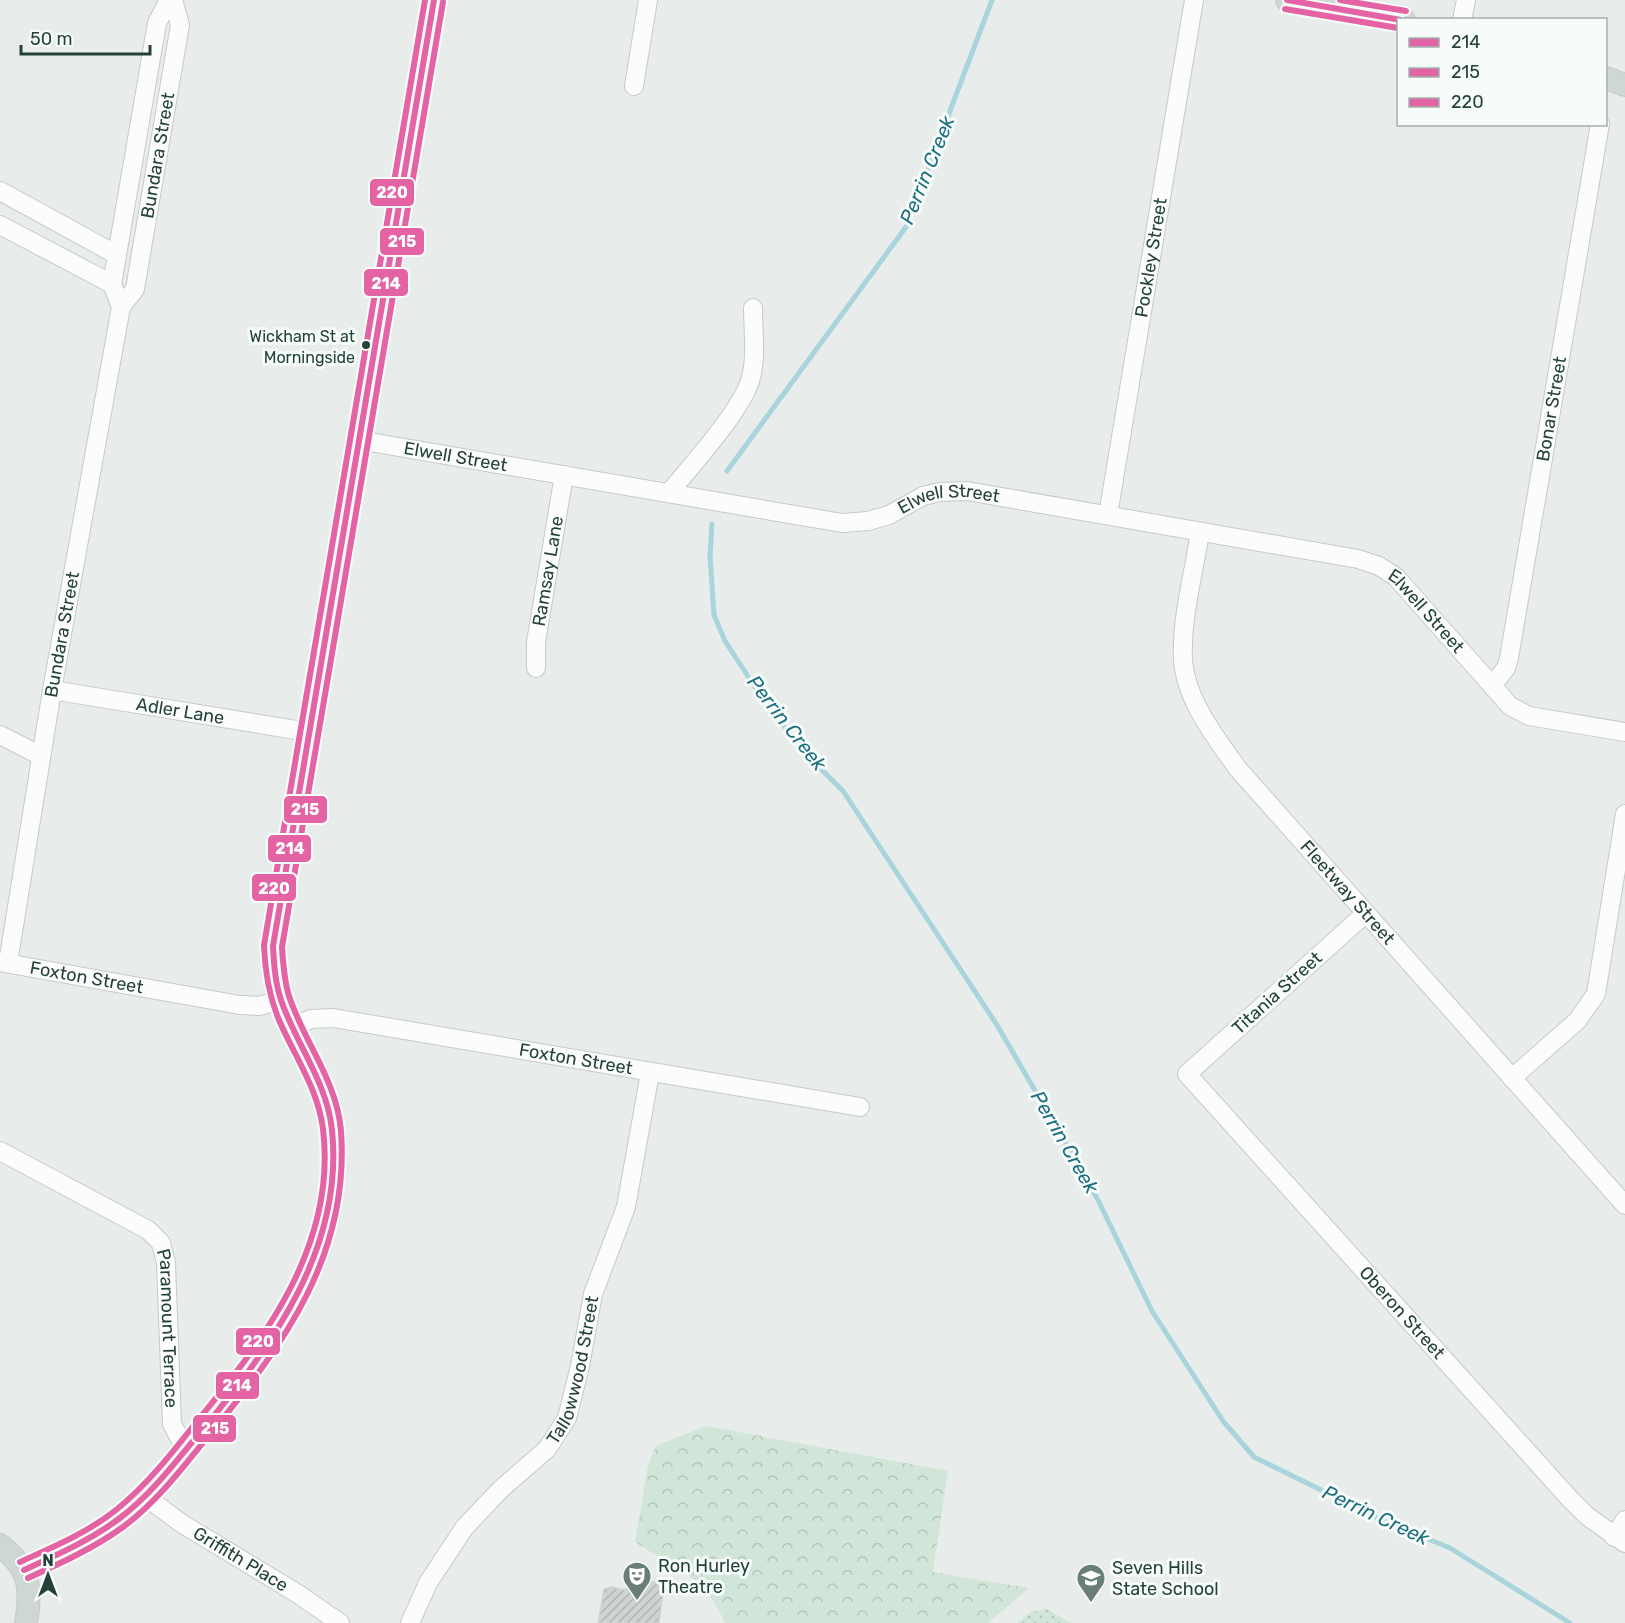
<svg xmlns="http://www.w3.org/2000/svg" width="1625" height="1623" viewBox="0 0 1625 1623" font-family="Rubik,sans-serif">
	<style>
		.grass { fill: url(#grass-dots) }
		.forest { fill: url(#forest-crowns) }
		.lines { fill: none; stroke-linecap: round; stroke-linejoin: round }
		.stream { stroke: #a9d4db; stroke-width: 5 }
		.building { fill: url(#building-hatch); stroke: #d1d6d4; stroke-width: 1.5 }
		.minor-casing { stroke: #c5cac8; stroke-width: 20 }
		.major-casing { stroke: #c3ccc9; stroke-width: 24 }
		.minor { stroke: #fcfcfc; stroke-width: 18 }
		.major { stroke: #cfd7d5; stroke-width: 22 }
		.bus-1-casing { stroke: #f7fbf9; stroke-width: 10 }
		.bus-2-casing { stroke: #f7fbf9; stroke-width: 10 }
		.bus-3-casing { stroke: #f7fbf9; stroke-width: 10 }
		.bus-1 { stroke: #e463a4; stroke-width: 6 }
		.bus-2 { stroke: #e463a4; stroke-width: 6 }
		.bus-3 { stroke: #e463a4; stroke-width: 6 }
		.bus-dot { fill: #24423a; stroke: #f7fbf9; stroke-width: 2 }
		.labels { text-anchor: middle; stroke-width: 6; stroke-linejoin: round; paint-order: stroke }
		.bus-label { font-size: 16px; fill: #24423a; stroke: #f7fbf9; text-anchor: end }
		.street-label { font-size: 18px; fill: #24423a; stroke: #f7fbf9 }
		.poi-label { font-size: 18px; fill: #24423a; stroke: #f7fbf9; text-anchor: start }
		.water-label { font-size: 20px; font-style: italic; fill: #1c6f80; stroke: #f7fbf9 }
		.line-badge { stroke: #f7fbf9; stroke-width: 2 }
		.badge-label { font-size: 16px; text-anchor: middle; font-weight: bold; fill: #fff }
	</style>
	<defs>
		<pattern id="grass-dots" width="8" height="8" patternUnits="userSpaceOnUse" patternTransform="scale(1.5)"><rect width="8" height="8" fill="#d1e6d8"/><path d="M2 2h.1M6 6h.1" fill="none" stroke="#b3c6ba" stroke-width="1.8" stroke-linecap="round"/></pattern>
		<pattern id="forest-crowns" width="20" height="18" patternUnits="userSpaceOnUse" patternTransform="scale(1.5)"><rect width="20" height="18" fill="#d1e6d8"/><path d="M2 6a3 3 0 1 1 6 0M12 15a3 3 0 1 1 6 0" fill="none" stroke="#b3c6ba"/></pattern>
		<pattern id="building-hatch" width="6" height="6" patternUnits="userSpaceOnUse" patternTransform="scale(1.5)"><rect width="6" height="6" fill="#cfd4d2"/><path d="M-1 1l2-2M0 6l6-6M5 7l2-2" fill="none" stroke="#b2b7b5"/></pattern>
	</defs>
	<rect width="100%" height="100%" fill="#e8edeb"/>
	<polygon class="grass" points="1047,1609 1071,1623 1017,1623 1031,1612"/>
	<path class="forest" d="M706 1426 948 1471 933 1572 1029 1588 988 1623H725C704 1574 675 1569 635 1542L648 1465 656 1446Z"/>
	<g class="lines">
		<g class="stream">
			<polyline points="727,471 906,227 992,0"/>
			<polyline points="712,524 710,555 714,615 725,641 762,698 806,754 843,791 997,1025 1097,1198 1152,1311 1223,1421 1254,1457 1384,1521 1450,1548 1570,1623"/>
		</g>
	</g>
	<polygon class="building" points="632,1577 653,1582 665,1579 659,1623 598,1623 604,1589 612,1587 625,1590"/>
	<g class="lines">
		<g class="minor-casing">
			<g id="minor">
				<polyline points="1462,20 1466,0"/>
				<polyline points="634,86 648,0"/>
				<polyline points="0,191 117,255"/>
				<polyline points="0,225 112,284"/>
				<polyline points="121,307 112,284 157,23 169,0"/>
				<path id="s1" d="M358 440 842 523 868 521 889 515 923 496 940 492 967 491 1358 559 1379 566 1396 577 1510 706 1529 716 1625 732"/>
				<path d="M669 493C691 466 740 412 750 381 757 359 753 331 753 308"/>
				<path id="s2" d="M1108 515 1194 0"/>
				<path id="s3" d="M1200 532C1194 573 1181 618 1183 659 1185 699 1216 738 1238 769L1625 1205"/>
				<path id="s4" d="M536 668V642L564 475"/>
				<path id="s5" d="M1492 686 1506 668 1509 658 1600 124"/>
				<path id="s6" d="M52 690 308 732"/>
				<polyline points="0,735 41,756"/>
				<path id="s7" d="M1366 913 1187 1074 1570 1499 1587 1516 1625 1543"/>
				<path id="s8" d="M0 962 240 1005 259 1006 281 1000"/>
				<path id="s9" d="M8 963 52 690 121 307 135 289 180 25 173 0"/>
				<path id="s10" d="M293 1027 311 1019 333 1018 860 1107"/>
				<polyline points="1512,1078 1577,1021 1596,994 1625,814"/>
				<path id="s11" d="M0 1151 148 1230 161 1243 166 1263 172 1424 186 1450"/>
				<path id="s12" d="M143 1495 181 1523 298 1594 340 1623"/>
				<polyline points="1614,1537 1625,1520"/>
				<path d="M24 1570C56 1555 91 1540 120 1518 149 1495 179 1458 203 1429 276 1342 345 1249 332 1130 327 1080 296 1045 281 1000 275 982 274 964 273 946L434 0"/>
				<path id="s13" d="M410 1623 428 1583 464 1528 501 1489 547 1449 567 1418 580 1366 593 1294 626 1207 650 1073"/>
			</g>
		</g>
		<g class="major-casing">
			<g id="major">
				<polyline points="1287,0 1404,20"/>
				<polyline points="1606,78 1625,85"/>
				<path d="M0 1545C30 1569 32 1587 26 1623"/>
			</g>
		</g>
		<use href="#minor" class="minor"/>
		<use href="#major" class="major"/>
		<g class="bus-1-casing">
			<g id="bus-1">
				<polyline points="1287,0 1401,20"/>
				<path d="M24 1570C57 1555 91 1540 120 1518 152 1494 177 1460 203 1429 274 1343 344 1247 332 1130 327 1082 296 1044 281 1000 275 982 274 964 273 946L434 0"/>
			</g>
		</g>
		<g class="bus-2-casing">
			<g id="bus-2">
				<polyline points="1285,9 1398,28"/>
				<path d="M28 1578C61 1563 94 1548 123 1527 157 1502 184 1466 210 1434 285 1344 350 1253 341 1131 337 1081 304 1042 289 996 284 980 283 963 282 947L443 2"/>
			</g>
		</g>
		<g class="bus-3-casing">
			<g id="bus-3">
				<polyline points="1340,0 1406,11"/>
				<path d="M20 1562C53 1547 87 1533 116 1510 147 1485 173 1452 198 1420 266 1338 337 1243 323 1129 318 1089 295 1057 279 1020 269 996 265 972 264 945L425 0"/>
			</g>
		</g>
		<use href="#bus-1" class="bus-1"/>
		<use href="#bus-2" class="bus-2"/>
		<use href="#bus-3" class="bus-3"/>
	</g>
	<defs>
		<g id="theatre-pin" transform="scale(1.5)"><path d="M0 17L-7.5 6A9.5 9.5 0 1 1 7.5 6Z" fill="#697e78" stroke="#f7fbf9"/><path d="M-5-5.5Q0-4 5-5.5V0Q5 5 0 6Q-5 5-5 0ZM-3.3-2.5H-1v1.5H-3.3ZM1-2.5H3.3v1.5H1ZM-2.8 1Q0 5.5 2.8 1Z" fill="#fff"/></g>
		<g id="school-pin" transform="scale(1.5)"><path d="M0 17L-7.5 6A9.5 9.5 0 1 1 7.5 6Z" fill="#697e78" stroke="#f7fbf9"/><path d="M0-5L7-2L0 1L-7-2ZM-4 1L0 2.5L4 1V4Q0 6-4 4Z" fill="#fff"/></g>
	</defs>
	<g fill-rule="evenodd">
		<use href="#theatre-pin" x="637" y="1576"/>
		<use href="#school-pin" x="1091" y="1578"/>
	</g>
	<circle class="bus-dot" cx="366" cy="345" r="5"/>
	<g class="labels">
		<g class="bus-label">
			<text x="355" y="342">Wickham St at<tspan x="355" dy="21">Morningside</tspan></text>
		</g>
		<g class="street-label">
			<text dy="6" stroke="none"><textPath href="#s9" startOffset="824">Bundara Street</textPath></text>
			<text dy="6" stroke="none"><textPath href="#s2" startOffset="261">Pockley Street</textPath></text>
			<text dy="6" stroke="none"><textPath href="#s5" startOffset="286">Bonar Street</textPath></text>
			<text dy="6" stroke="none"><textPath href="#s1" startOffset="99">Elwell Street</textPath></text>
			<text dy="6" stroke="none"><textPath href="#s1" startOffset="603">Elwell Street</textPath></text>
			<text dy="6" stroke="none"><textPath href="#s4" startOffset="98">Ramsay Lane</textPath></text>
			<text dy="6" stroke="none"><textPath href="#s1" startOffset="1107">Elwell Street</textPath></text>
			<text dy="6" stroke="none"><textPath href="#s9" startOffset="333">Bundara Street</textPath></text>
			<text dy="6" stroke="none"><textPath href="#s6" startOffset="130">Adler Lane</textPath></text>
			<text dy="6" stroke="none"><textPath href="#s3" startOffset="418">Fleetway Street</textPath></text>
			<text dy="6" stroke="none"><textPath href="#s8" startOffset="88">Foxton Street</textPath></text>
			<text transform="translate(1277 993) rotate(-42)" y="6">Titania Street</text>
			<text dy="6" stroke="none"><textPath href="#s10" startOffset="288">Foxton Street</textPath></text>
			<text dy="6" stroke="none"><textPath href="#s7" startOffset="562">Oberon Street</textPath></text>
			<text dy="6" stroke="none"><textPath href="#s11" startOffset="272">Paramount Terrace</textPath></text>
			<text dy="6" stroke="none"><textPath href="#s13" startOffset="309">Tallowwood Street</textPath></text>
			<text dy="6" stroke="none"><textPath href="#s12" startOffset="117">Griffith Place</textPath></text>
		</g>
		<g class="poi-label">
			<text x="658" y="1572">Ron Hurley<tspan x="658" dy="21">Theatre</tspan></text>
			<text x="1112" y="1574">Seven Hills<tspan x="1112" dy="21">State School</tspan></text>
		</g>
		<g class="water-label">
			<text transform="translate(927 170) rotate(-68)" y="7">Perrin Creek</text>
			<text transform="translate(787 723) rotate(52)" y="7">Perrin Creek</text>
			<text transform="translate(1065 1142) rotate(60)" y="7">Perrin Creek</text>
			<text transform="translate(1376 1515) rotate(25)" y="7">Perrin Creek</text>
		</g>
	</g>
	<g class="line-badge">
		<rect x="369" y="178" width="46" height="29" rx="6" fill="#e463a4"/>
		<rect x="379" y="227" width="46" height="29" rx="6" fill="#e463a4"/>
		<rect x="363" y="268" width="46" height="29" rx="6" fill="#e463a4"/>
		<rect x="283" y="795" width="45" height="29" rx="6" fill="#e463a4"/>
		<rect x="267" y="834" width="45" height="29" rx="6" fill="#e463a4"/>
		<rect x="251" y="873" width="46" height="29" rx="6" fill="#e463a4"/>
		<rect x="235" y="1327" width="46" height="29" rx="6" fill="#e463a4"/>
		<rect x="215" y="1371" width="45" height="29" rx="6" fill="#e463a4"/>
		<rect x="192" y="1414" width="45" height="29" rx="6" fill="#e463a4"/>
	</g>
	<g class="badge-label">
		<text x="392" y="198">220</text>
		<text x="402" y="247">215</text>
		<text x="386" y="289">214</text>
		<text x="305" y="815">215</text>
		<text x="290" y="854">214</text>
		<text x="274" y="894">220</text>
		<text x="258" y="1347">220</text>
		<text x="237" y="1391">214</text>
		<text x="215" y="1434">215</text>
	</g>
	<rect x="1397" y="18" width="210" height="108" fill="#f7fbf9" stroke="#a3b1ad" stroke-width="1.5"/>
	<rect x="1409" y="38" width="30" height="9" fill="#e463a4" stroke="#a3b1ad" stroke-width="1.5"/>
	<text x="1451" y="48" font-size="18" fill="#24423a">214</text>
	<rect x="1409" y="68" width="30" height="9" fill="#e463a4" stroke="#a3b1ad" stroke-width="1.5"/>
	<text x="1451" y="78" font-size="18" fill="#24423a">215</text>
	<rect x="1409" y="98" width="30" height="9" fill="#e463a4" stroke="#a3b1ad" stroke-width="1.5"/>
	<text x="1451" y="108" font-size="18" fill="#24423a">220</text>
	<g transform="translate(48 1575)" stroke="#f7fbf9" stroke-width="4.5" paint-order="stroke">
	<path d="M0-4.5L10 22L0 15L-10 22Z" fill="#24423a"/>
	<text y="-9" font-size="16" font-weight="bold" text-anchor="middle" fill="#24423a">N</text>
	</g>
	<path d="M21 45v9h129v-9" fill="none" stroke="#24423a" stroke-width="3"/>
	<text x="30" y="45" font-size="18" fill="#24423a" stroke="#f7fbf9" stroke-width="4.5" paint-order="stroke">50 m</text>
</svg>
